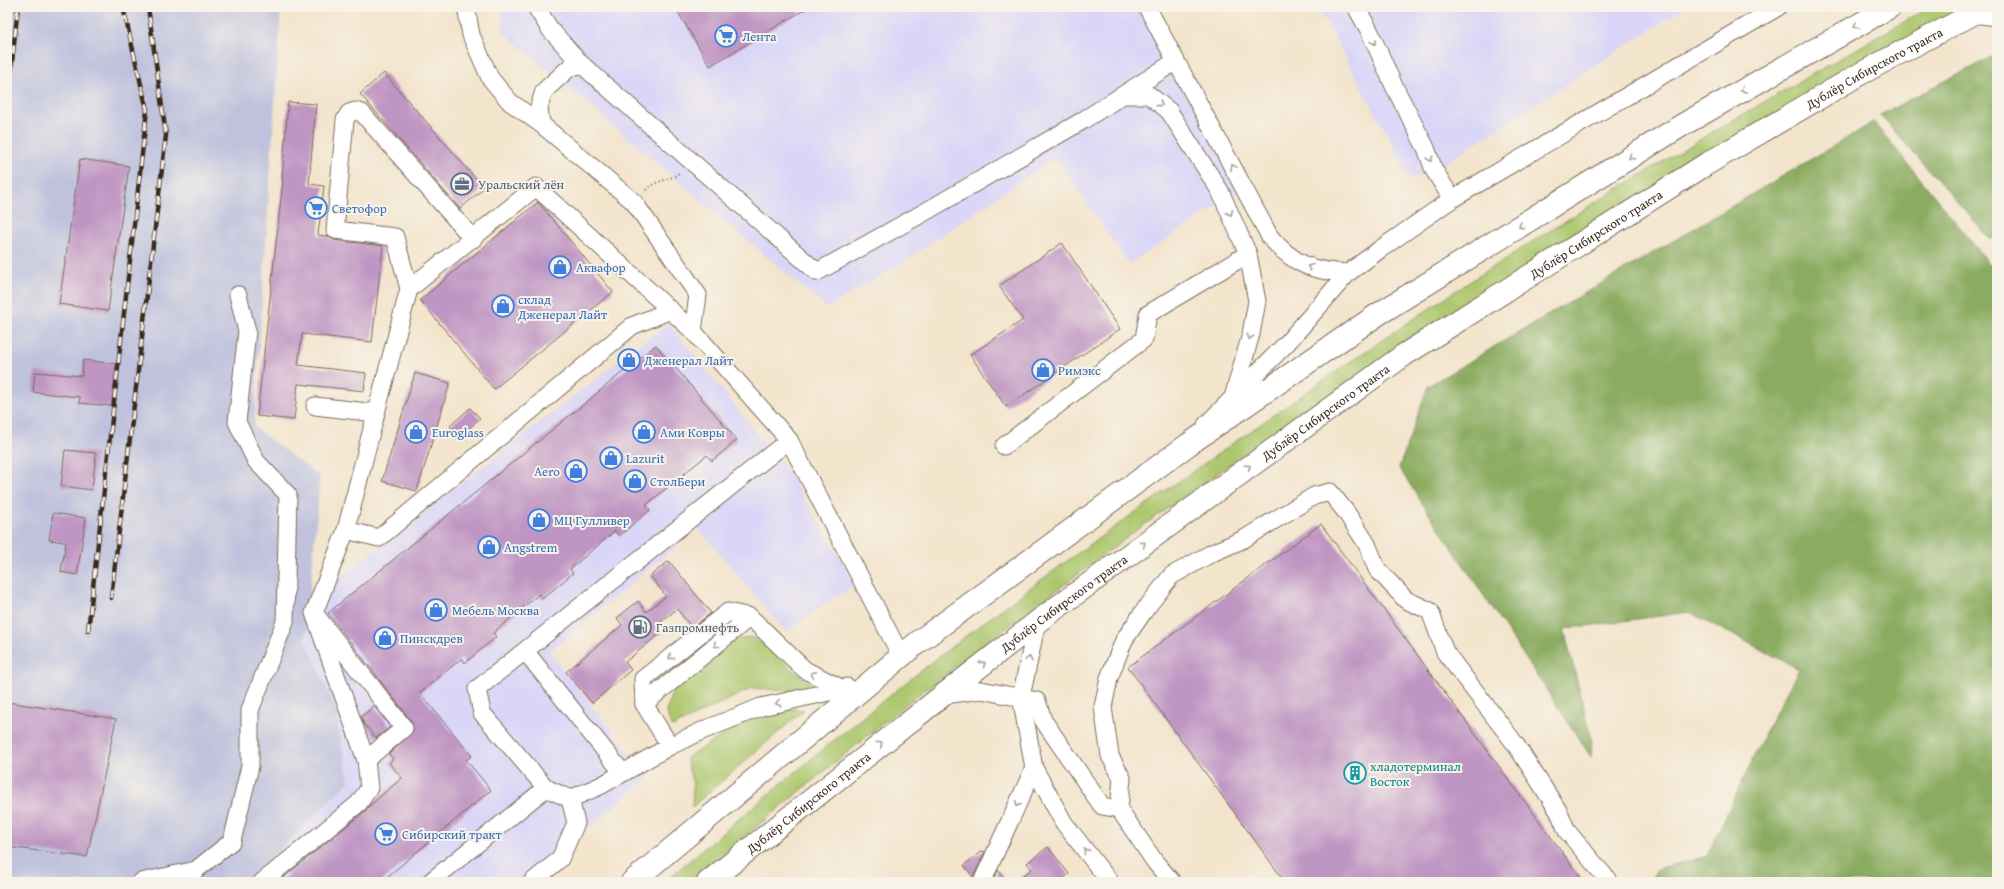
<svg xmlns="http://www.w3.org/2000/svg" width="2004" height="889" viewBox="0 0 2004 889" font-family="'Gentium Book Plus',serif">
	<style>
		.built { fill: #dad6f7 }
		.industrial { fill: #c0c2dd }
		.green { fill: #adc76e; stroke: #747846 }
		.forest { fill: #8aac61; stroke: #626b40 }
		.building { fill: #bf95c3 }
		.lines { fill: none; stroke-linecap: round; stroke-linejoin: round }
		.minor-casing { stroke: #7b6b5b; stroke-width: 19 }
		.major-casing { stroke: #7b6b5b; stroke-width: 24 }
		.path { stroke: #7b6b5b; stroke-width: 2.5; stroke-dasharray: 1 3; stroke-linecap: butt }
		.minor { stroke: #fff; stroke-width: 17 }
		.major { stroke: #fff; stroke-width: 22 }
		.rail-casing { stroke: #3b2a1e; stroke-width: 4.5 }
		.rail { stroke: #f7f3e8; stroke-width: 3; stroke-dasharray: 9; stroke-linecap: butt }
		.oneway { stroke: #a79f9a }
		.labels { text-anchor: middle; stroke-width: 4; stroke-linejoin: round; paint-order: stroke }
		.shop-label { font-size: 13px; fill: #366cbe; stroke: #f7f3e8; text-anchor: start }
		.street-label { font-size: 13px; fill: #3b2a1e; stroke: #f7f3e8 }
		.service-label { font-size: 13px; fill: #4e5e75; stroke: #f7f3e8; text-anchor: start }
		.culture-label { font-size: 13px; fill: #0d838f; stroke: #f7f3e8; text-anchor: start }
	</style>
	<rect width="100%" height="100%" fill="#f7f3e8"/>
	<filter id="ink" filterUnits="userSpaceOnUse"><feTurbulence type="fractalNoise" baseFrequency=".025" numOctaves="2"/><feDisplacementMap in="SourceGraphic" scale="8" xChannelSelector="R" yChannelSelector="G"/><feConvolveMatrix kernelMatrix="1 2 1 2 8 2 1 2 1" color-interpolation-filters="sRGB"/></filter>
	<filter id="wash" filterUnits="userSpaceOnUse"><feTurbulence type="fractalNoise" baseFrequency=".012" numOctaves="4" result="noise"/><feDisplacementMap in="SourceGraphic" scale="16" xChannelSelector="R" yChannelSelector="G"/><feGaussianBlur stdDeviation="0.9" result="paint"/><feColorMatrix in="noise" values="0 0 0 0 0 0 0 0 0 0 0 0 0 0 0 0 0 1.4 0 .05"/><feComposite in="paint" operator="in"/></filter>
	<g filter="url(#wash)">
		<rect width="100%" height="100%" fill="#f3e4cc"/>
		<g class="built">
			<polygon points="502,7 1138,7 1245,188 1129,264 1055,157 902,263 827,308 502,31"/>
			<polygon points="1318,7 1686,7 1434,170 1411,179"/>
			<polygon points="668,323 789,473 856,585 822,605 786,632 698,528 549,652 649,777 569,845 571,859 543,882 247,882 349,781 334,705 306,640 308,602"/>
		</g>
		<polygon class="industrial" points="7,7 281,7 254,427 320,477 306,640 334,705 349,781 247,882 7,882"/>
		<g class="green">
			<path d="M1930 7H1964L1419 335 1296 418 1134 532 910 701 689 882H664C761 800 858 719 958 642 1044 576 1133 514 1222 451 1306 392 1391 333 1477 277 1625 181 1777 94 1930 7Z"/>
			<polygon points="751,637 769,647 790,668 819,690 789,691 752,688 672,727 666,712 674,686 728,641"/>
			<polygon points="787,708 804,710 692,807 693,785 686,758 750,719"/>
		</g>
		<g class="forest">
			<polygon points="1997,54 1997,233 1991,240 1880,115"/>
			<polygon points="1874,122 1997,273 1997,882 1646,882 1661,868 1707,856 1765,733 1799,669 1689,612 1564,629 1592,740 1591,757 1399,468 1428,386"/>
		</g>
		<g id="blocks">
			<g class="building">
				<polygon points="675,7 809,7 710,66"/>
				<polygon points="384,73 484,188 460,209 360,94"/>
				<polygon points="288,102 316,104 309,184 324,186 318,235 327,236 334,240 383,246 372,342 302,334 298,365 366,373 364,391 298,384 294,420 257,416 283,180 282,179"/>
				<polygon points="80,159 129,166 108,311 59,304"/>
				<polygon points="538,202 613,292 494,389 420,300"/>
				<polygon points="1062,243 1120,329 1006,407 970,355 1023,320 999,286"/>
				<polygon points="656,345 737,440 712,461 707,455 646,505 650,510 619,536 615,531 570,569 573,573 542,599 539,594 493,633 496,637 465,663 462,658 420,693 472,756 466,760 491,790 381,882 278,882 365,811 370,805 402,778 389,763 393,759 389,754 413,731 412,722 328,613"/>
				<polygon points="83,360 117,364 113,406 79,403 80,397 33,392 35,372 82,376"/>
				<polygon points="415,373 450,383 417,491 382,481"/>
				<polygon points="470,408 480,418 460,437 450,426"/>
				<polygon points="65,450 96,453 92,490 61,486"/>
				<polygon points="53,513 86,518 77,575 61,572 66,542 49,540"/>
				<polygon points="1321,524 1584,882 1285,882 1128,667"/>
				<polygon points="669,561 711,613 692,628 677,609 657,625 662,632 625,662 631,670 592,703 566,672 622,625 617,618 638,601 646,612 666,596 650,576"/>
				<polygon points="7,702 116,719 87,857 7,847"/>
				<polygon points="374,706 390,727 376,738 364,724 361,717"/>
				<polygon points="1048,847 1069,874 1059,882 1015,882 1032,869 1027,863"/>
				<polygon points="983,851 985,852 973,877 964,865"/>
				<polygon points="998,870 1007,882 993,882"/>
			</g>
		</g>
	</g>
	<g filter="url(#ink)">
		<use href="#blocks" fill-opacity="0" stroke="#7b6b5b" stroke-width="1"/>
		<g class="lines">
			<g class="minor-casing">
				<g id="minor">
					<polyline points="466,7 471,35 490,78 510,102 541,124 634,202 698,295 693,331"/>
					<polyline points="536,7 550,29 581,64 817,272 925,212 1082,121 1176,61"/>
					<path d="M1147 7 1270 237C1294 265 1312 271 1348 273"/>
					<polyline points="1356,7 1369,30 1394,86 1426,148 1434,170 1452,199"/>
					<polyline points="1973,14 1997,17"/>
					<polyline points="1124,95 1149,95 1169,111 1220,191 1248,254 1257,301 1251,334 1234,394"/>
					<polyline points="541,124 539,107 544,91 569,68 581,64"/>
					<polyline points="409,289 395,237 335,230 345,120 349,113 355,111 362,113 473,239"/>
					<polyline points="376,413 409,289 536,187 693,331 789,440 901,656"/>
					<polyline points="1206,425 1287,343 1348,273 1379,250 1452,199 1778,7"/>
					<polyline points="789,440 477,689 482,713 546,788 570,799 602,785 670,746 704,730 761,707 843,689"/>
					<polyline points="1004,446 1144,339 1148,314 1248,254"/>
					<polyline points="346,530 379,538 632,326 671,310"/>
					<polyline points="314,613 404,728 366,760 314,613 346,530 376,413 315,406"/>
					<polyline points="1037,622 1021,697 1034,768 1064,823 1110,882"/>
					<polyline points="525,651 622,772"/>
					<polyline points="944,695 981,690 1037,701 1043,720 1102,806 1119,809"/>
					<polyline points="644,704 643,679 728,612 750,617"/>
					<polyline points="670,746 644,704 750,617 805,670 843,689 847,687"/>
					<polyline points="141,882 196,870 232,841 250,766 250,710 285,622 288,495 256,461 237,422 247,331 238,295"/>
					<polyline points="262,882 359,803 369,788 366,760"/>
					<polyline points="430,882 546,788"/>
					<polyline points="532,882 560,859 576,823 570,799"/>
					<polyline points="982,882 1034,768"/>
					<polyline points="1172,882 1155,862 1119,809 1122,778 1110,756 1103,707 1109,678 1124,640 1144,611 1171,576 1212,553 1244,539 1314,496 1330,492 1346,512 1367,544 1377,569 1406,600 1430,611 1445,652 1516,745 1559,812 1567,831 1607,879 1606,882"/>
				</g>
			</g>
			<g class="major-casing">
				<g id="major">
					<polyline points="632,882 917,643 1189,444 1377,315 1684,124 1890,7"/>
					<path id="s1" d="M708 882 942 696 1037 622 1223 486 1404 355 1705 165 1860 74 1986 7"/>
				</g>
			</g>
			<path class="path" d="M646 190C659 178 667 182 679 173"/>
			<use href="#minor" class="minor"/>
			<use href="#major" class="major"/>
			<g class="rail-casing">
				<g id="rail">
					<polyline points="7,108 18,7"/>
					<polyline points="111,598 166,135 148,7"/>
					<polyline points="88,631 147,110 123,7"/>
				</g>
			</g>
			<use href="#rail" class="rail"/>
		</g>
		<defs><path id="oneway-chevron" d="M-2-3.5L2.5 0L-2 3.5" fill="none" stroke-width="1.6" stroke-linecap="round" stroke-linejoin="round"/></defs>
		<g class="oneway">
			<use href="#oneway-chevron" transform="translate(1856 26) rotate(150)"/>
			<use href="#oneway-chevron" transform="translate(1374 42) rotate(66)"/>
			<use href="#oneway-chevron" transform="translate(1743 90) rotate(150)"/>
			<use href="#oneway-chevron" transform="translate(1160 104) rotate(37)"/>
			<use href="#oneway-chevron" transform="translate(1631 157) rotate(148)"/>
			<use href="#oneway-chevron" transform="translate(1430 159) rotate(72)"/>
			<use href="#oneway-chevron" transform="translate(1233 167) rotate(-118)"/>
			<use href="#oneway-chevron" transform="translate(1230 213) rotate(67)"/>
			<use href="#oneway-chevron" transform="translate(1521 226) rotate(148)"/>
			<use href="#oneway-chevron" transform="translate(1310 267) rotate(-157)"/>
			<use href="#oneway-chevron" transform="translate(1250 337) rotate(105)"/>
			<use href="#oneway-chevron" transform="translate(1248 467) rotate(-36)"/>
			<use href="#oneway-chevron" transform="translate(1143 544) rotate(-36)"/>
			<use href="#oneway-chevron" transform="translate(716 645) rotate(141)"/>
			<use href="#oneway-chevron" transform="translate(671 657) rotate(141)"/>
			<use href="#oneway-chevron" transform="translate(1029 659) rotate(-78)"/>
			<use href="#oneway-chevron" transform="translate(983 664) rotate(-37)"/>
			<use href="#oneway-chevron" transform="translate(813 674) rotate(-154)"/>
			<use href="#oneway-chevron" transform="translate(778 703) rotate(169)"/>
			<use href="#oneway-chevron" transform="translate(880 744) rotate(-39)"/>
			<use href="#oneway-chevron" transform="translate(1018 804) rotate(115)"/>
			<use href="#oneway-chevron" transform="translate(1086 851) rotate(-128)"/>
		</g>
	</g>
	<defs>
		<g id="supermarket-ring" transform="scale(1.15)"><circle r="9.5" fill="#f7f3e8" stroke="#3f7fe0" stroke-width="1.5"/><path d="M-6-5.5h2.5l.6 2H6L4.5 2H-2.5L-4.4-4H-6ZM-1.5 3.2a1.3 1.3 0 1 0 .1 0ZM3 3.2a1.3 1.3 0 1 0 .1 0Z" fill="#3f7fe0"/></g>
		<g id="office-ring" transform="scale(1.15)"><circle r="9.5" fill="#f7f3e8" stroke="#5c6f8a" stroke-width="1.5"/><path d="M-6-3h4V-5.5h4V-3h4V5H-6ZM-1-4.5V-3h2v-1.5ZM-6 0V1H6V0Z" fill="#5c6f8a"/></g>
		<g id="shop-ring" transform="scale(1.15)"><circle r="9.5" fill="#f7f3e8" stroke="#3f7fe0" stroke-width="1.5"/><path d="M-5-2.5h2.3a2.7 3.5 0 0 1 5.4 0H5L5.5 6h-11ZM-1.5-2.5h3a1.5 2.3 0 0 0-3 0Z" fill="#3f7fe0"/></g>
		<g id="fuel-ring" transform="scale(1.15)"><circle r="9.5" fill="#f7f3e8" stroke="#5c6f8a" stroke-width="1.5"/><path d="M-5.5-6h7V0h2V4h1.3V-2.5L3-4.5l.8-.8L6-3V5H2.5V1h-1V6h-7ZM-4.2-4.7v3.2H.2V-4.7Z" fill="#5c6f8a"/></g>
		<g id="building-ring" transform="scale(1.15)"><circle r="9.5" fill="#f7f3e8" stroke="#0f9aa8" stroke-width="1.5"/><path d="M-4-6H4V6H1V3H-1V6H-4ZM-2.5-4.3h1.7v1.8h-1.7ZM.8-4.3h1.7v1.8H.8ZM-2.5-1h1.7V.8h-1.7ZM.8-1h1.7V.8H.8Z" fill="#0f9aa8"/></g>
	</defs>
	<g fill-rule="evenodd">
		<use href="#supermarket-ring" x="726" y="36"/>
		<use href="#office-ring" x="462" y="184"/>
		<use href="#supermarket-ring" x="316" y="208"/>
		<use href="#shop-ring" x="560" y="267"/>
		<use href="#shop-ring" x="503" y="306"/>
		<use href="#shop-ring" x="629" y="360"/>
		<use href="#shop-ring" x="1043" y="370"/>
		<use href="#shop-ring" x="416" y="432"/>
		<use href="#shop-ring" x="644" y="432"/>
		<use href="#shop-ring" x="611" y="458"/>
		<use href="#shop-ring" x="576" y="471"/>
		<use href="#shop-ring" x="635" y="481"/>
		<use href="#shop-ring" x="539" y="520"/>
		<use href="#shop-ring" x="489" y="547"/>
		<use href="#shop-ring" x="436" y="610"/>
		<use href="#fuel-ring" x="640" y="627"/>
		<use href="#shop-ring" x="385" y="638"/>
		<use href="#building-ring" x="1355" y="773"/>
		<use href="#supermarket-ring" x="386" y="834"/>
	</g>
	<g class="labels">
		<g class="shop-label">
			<text x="742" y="41">Лента</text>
			<text x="332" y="213">Светофор</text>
			<text x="576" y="272">Аквафор</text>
			<text x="518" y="304">склад<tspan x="518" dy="15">Дженерал Лайт</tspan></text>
			<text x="644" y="365">Дженерал Лайт</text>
			<text x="1058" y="375">Римэкс</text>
			<text x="432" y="437">Euroglass</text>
			<text x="660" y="437">Ами Ковры</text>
			<text x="626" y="463">Lazurit</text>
			<text x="560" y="476" text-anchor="end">Aero</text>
			<text x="650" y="486">СтолБери</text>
			<text x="554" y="525">МЦ Гулливер</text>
			<text x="504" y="552">Angstrem</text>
			<text x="452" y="615">Мебель Москва</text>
			<text x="400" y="643">Пинскдрев</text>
			<text x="402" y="839">Сибирский тракт</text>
		</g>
		<g class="street-label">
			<text dy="5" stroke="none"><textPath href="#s1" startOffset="1424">Дублёр Сибирского тракта</textPath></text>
			<text dy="5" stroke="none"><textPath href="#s1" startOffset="1100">Дублёр Сибирского тракта</textPath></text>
			<text dy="5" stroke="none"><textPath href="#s1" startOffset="776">Дублёр Сибирского тракта</textPath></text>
			<text dy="5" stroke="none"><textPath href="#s1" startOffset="452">Дублёр Сибирского тракта</textPath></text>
			<text dy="5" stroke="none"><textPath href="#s1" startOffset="128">Дублёр Сибирского тракта</textPath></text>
		</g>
		<g class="service-label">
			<text x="478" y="189">Уральский лён</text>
			<text x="656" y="632">Газпромнефть</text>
		</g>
		<g class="culture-label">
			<text x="1370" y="771">хладотерминал<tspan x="1370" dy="15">Восток</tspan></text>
		</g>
	</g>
	<rect width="2004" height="889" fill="none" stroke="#f7f3e8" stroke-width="24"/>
</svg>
